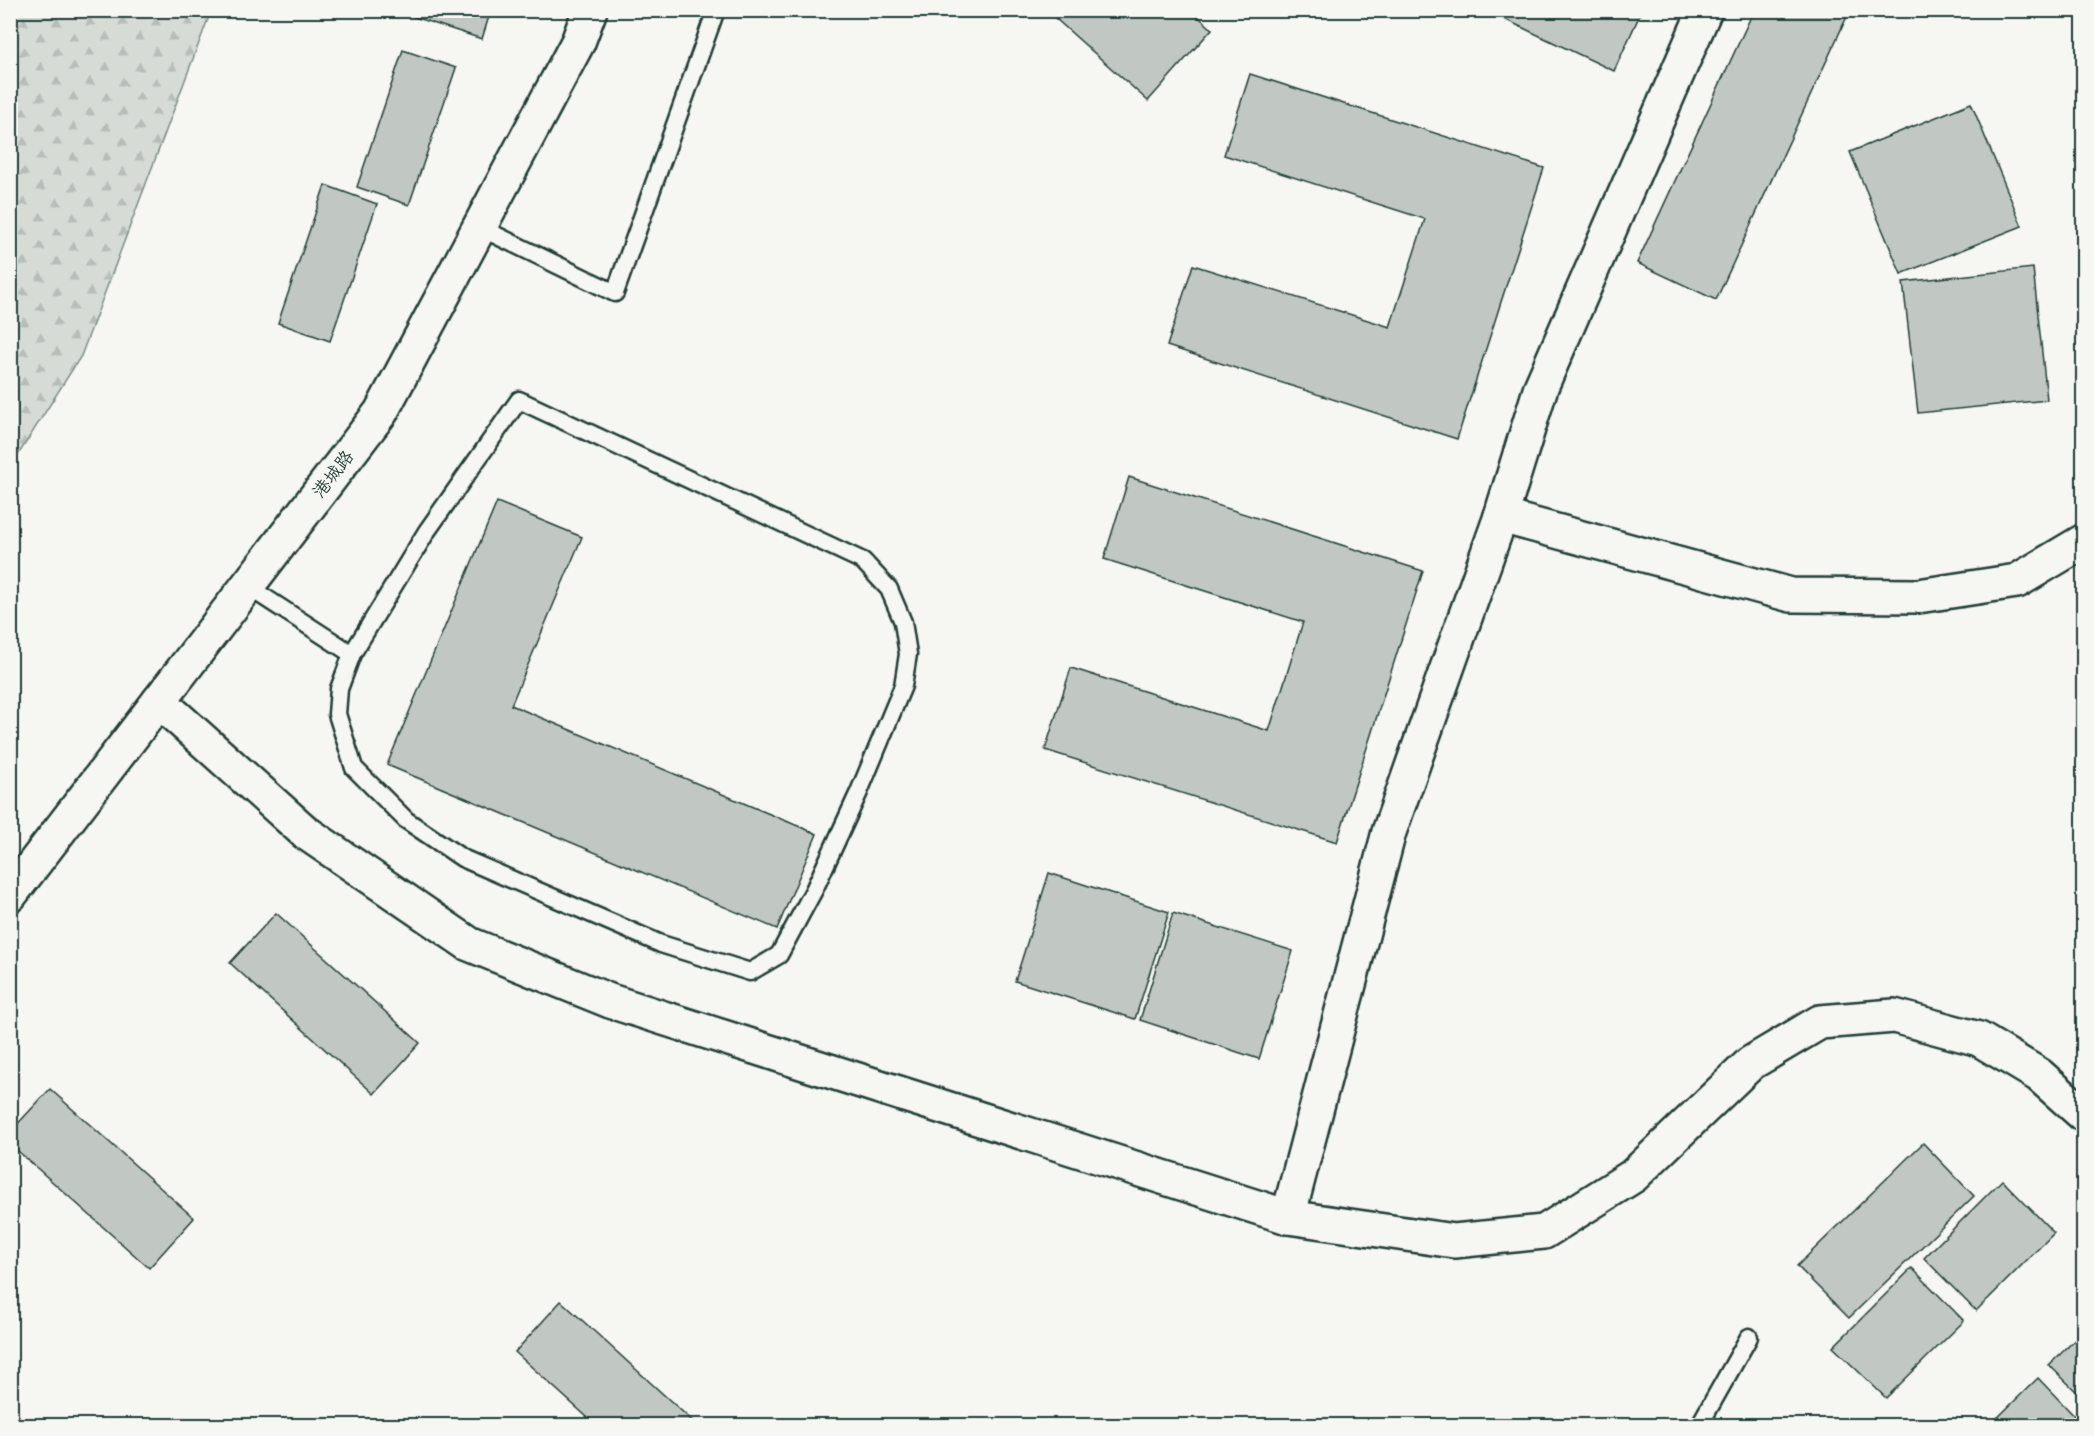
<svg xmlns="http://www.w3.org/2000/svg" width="2094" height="1436" viewBox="0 0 2094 1436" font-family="Kalam,'LXGW WenKai TC',sans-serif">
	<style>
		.forest { fill: url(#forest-firs); stroke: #7a8c85; stroke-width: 1.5 }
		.building { fill: #c1c8c3; stroke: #1f3d34; stroke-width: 1.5 }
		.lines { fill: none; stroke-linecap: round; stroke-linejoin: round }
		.service-casing { stroke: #1f3d34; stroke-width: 21 }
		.minor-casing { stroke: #1f3d34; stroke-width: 38 }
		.tertiary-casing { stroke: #1f3d34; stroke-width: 38 }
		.service { stroke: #f6f6f2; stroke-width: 16 }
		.minor { stroke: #f6f6f2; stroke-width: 33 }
		.tertiary { stroke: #f6f6f2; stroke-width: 33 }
		.labels { text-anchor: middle; stroke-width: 4.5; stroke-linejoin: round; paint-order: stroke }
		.street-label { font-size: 18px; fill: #1f3d34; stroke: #f6f6f2 }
	</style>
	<defs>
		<pattern id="forest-firs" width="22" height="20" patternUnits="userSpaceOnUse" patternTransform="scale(1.5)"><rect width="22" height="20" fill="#d6dbd6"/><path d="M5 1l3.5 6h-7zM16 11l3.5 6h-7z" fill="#b7bdb8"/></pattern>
	</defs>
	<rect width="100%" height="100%" fill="#f6f6f2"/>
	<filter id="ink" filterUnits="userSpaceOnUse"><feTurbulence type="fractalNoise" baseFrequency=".0167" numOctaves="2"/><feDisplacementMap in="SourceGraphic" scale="12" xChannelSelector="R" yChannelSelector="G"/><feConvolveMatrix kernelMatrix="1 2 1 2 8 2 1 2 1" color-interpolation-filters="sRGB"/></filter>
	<g filter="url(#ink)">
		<polygon class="forest" points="11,10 211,11 81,356 11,466"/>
		<g class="building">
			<polygon points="406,10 491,10 482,39 405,14"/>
			<polygon points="1046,10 1191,10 1212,29 1148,101"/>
			<polygon points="1485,10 1642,10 1614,71"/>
			<polygon points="1754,10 1850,10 1716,300 1637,263"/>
			<polygon points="403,50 456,68 409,205 357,187"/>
			<polygon points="1250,74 1544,168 1457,439 1167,346 1193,265 1390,327 1425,219 1224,155"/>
			<polygon points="1971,103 2022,226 1901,274 1850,152"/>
			<polygon points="325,185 377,204 330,341 278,323"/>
			<polygon points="2033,268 2047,400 1918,413 1903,282"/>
			<polygon points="1129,477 1423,571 1337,842 1045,750 1071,668 1269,731 1303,622 1104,559"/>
			<polygon points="497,502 582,537 511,705 817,834 777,929 387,765"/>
			<polygon points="1049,873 1169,912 1135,1019 1015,981"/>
			<polygon points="276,913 420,1043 374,1094 230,963"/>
			<polygon points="1173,913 1293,951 1259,1059 1140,1020"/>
			<polygon points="50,1089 194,1218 149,1268 10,1144 10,1132"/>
			<polygon points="1923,1143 1974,1196 1849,1318 1797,1266"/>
			<polygon points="2002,1180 2054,1233 1976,1311 1924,1258"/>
			<polygon points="1912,1268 1964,1321 1886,1398 1833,1347"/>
			<polygon points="561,1301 698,1426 597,1426 515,1352"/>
			<polygon points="2084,1331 2084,1399 2049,1365"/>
			<polygon points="2038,1378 2084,1426 1989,1426"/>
		</g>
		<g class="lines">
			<g class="service-casing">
				<g id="service">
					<polyline points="479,227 615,293 716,10"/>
					<polyline points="247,586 352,654 427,531 519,400 863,561 889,589 903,622 908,654 903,686 859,792 814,890 779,955 750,972 661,944 462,858 406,820 354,768 337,714 339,689 352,654"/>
					<polyline points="1699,1426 1749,1337"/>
				</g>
			</g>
			<g class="minor-casing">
				<g id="minor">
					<polyline points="1501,516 1791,595 1918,596 2017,581 2084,541"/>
					<polyline points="159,701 305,832 469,944 610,1001 1288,1217 1454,1241 1544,1232 1633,1176 1751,1063 1820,1022 1894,1016 1979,1039 2039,1075 2084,1115"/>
					<polyline points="1288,1217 1389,832 1501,516 1541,387 1705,10"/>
				</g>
			</g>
			<g class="tertiary-casing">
				<polyline id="tertiary" points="10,895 381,412 578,42 590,10"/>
			</g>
			<use href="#service" class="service"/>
			<use href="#minor" class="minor"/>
			<use href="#tertiary" class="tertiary"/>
		</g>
	</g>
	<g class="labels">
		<g class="street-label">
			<text transform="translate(333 474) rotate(-52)" y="6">港城路</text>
		</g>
	</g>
	<rect width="2094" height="1436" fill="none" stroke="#f6f6f2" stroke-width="36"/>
	<rect x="18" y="18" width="2058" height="1400" fill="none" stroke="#1f3d34" stroke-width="2" filter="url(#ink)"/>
</svg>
